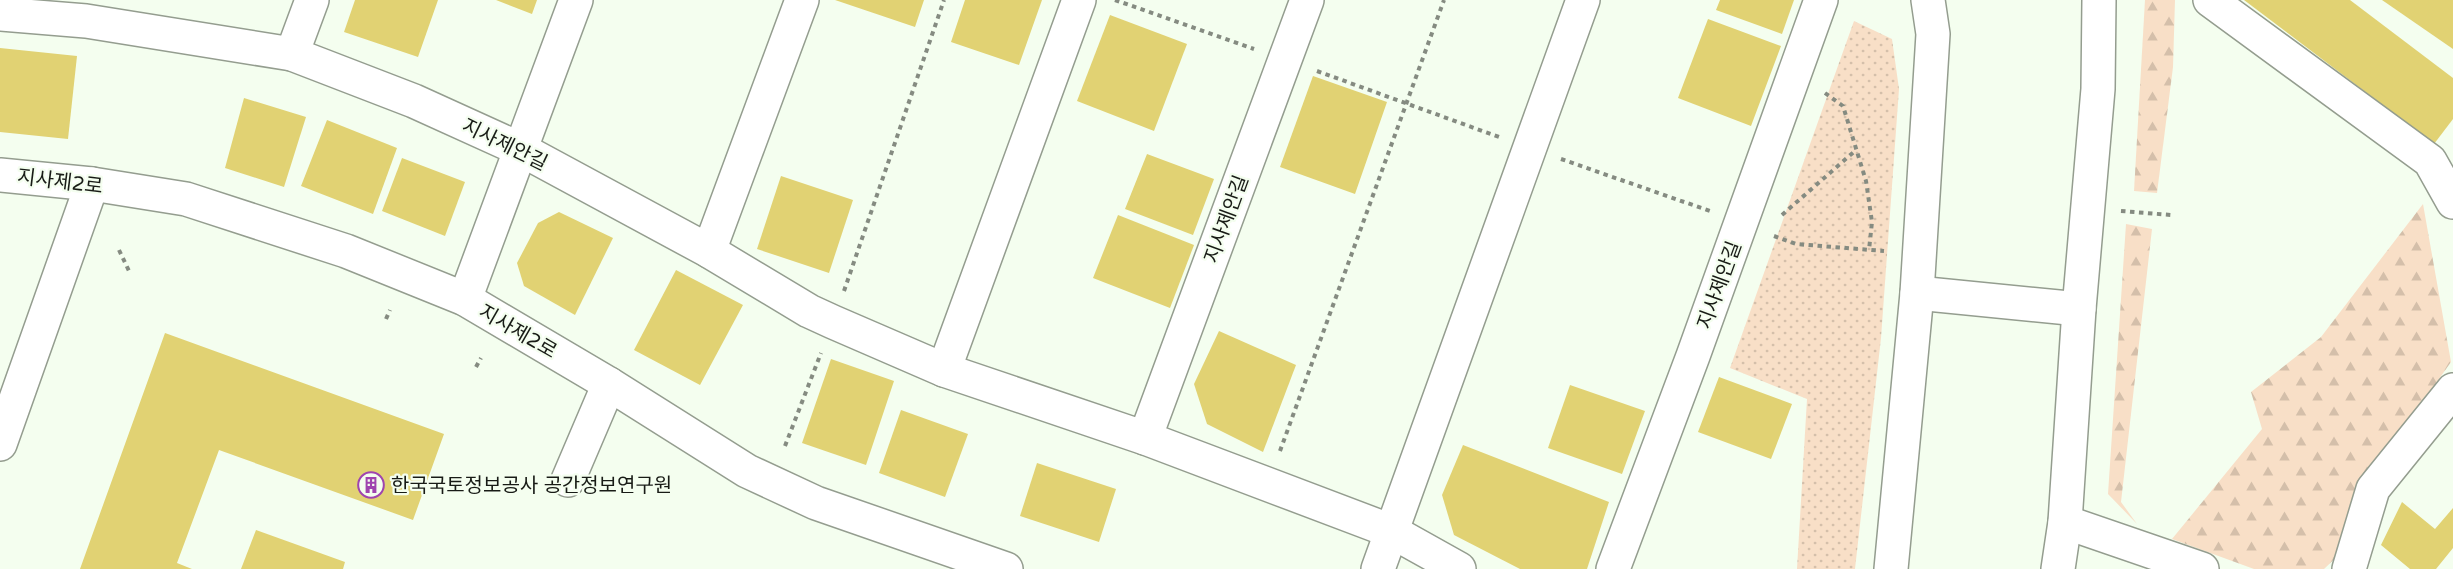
<svg xmlns="http://www.w3.org/2000/svg" width="2453" height="569" viewBox="0 0 2453 569" font-family="'Varela Round','Noto Sans KR',sans-serif">
	<style>
		.grass { fill: url(#grass-dots) }
		.forest { fill: url(#forest-firs) }
		.building { fill: #e1d273 }
		.lines { fill: none; stroke-linecap: round; stroke-linejoin: round }
		.minor-casing { stroke: #949d8f; stroke-width: 36 }
		.path { stroke: #858b81; stroke-width: 4; stroke-dasharray: 4.5 4.5; stroke-linecap: butt }
		.minor { stroke: #fff; stroke-width: 33 }
		.labels { text-anchor: middle; stroke-width: 4.5; stroke-linejoin: round; paint-order: stroke }
		.street-label { font-size: 20px; fill: #181b16; stroke: #f4feef }
		.poi-label { font-size: 20px; fill: #181b16; stroke: #f4feef; text-anchor: start }
	</style>
	<defs>
		<pattern id="grass-dots" width="8" height="8" patternUnits="userSpaceOnUse" patternTransform="scale(1.5)"><rect width="8" height="8" fill="#f8dfc7"/><path d="M2 2h.1M6 6h.1" fill="none" stroke="#d4bfaa" stroke-width="1.8" stroke-linecap="round"/></pattern>
		<pattern id="forest-firs" width="22" height="20" patternUnits="userSpaceOnUse" patternTransform="scale(1.5)"><rect width="22" height="20" fill="#f8dfc7"/><path d="M5 1l3.5 6h-7zM16 11l3.5 6h-7z" fill="#d4bfaa"/></pattern>
	</defs>
	<rect width="100%" height="100%" fill="#f4feef"/>
	<polygon class="grass" points="1854,21 1892,39 1899,89 1881,338 1855,569 1797,569 1807,399 1730,368"/>
	<g class="forest">
		<polygon points="2145,0 2175,0 2173,67 2157,193 2134,191"/>
		<polygon points="2423,204 2451,362 2378,465 2346,548 2324,569 2254,569 2172,539 2262,429 2251,392 2321,337"/>
		<polygon points="2126,224 2152,229 2121,502 2137,524 2108,494"/>
	</g>
	<g class="building">
		<polygon points="355,0 438,0 418,57 344,32"/>
		<polygon points="496,0 537,0 532,14"/>
		<polygon points="835,0 924,0 915,27"/>
		<polygon points="965,0 1042,0 1019,65 951,42"/>
		<polygon points="1720,0 1794,0 1782,34 1716,10"/>
		<polygon points="2244,0 2350,0 2453,78 2453,119 2434,144"/>
		<polygon points="2382,0 2453,0 2453,49"/>
		<polygon points="1110,15 1187,44 1154,131 1077,101"/>
		<polygon points="1708,19 1781,46 1751,126 1678,98"/>
		<polygon points="0,48 77,56 68,139 0,132"/>
		<polygon points="1313,76 1387,102 1355,194 1280,167"/>
		<polygon points="244,98 306,117 284,187 225,168"/>
		<polygon points="327,120 397,148 373,214 301,186"/>
		<polygon points="1147,154 1214,179 1193,235 1125,209"/>
		<polygon points="402,158 465,182 445,236 382,211"/>
		<polygon points="781,176 853,200 829,273 757,249"/>
		<polygon points="559,212 613,238 575,315 524,286 517,263 538,223"/>
		<polygon points="1118,215 1194,245 1170,308 1093,278"/>
		<polygon points="676,270 743,305 700,385 634,350"/>
		<polygon points="1219,331 1296,365 1263,452 1207,424 1194,384"/>
		<polygon points="165,333 444,434 413,520 219,450 177,563 192,569 80,569"/>
		<polygon points="831,359 894,381 866,465 802,443"/>
		<polygon points="1719,377 1792,404 1771,459 1698,432"/>
		<polygon points="1570,385 1645,411 1622,474 1548,448"/>
		<polygon points="901,410 968,434 945,497 879,473"/>
		<polygon points="1463,445 1609,502 1587,569 1520,569 1454,535 1442,495"/>
		<polygon points="1037,463 1116,489 1099,542 1020,516"/>
		<polygon points="2402,502 2435,529 2453,508 2453,548 2436,569 2410,569 2381,545"/>
		<polygon points="256,530 345,562 343,569 241,569"/>
	</g>
	<g class="lines">
		<g class="minor-casing">
			<g id="minor">
				<polyline points="2210,0 2430,161 2453,202"/>
				<polyline points="0,14 86,21 292,54 414,101 522,150 709,251 809,311 833,322 944,370 1145,438 1391,531 1459,569"/>
				<polyline points="292,54 312,0"/>
				<polyline points="0,175 92,184 186,199 346,251 465,299 609,384 747,471 816,503 1006,569"/>
				<polyline points="709,251 802,0"/>
				<polyline points="1917,293 2079,309"/>
				<polyline points="465,299 576,0"/>
				<polyline points="944,370 1079,0"/>
				<polyline points="1145,438 1307,0"/>
				<polyline points="0,444 92,184"/>
				<polyline points="568,480 609,384"/>
				<polyline points="2065,522 2202,569"/>
				<polyline points="1378,569 1583,0"/>
				<polyline points="1613,569 1693,356 1821,0"/>
				<polyline points="1891,569 1917,293 1933,34 1928,0"/>
				<polyline points="2058,569 2065,522 2079,309 2098,89 2099,0"/>
				<polyline points="2349,569 2373,489 2453,390"/>
			</g>
		</g>
		<g class="path">
			<polyline points="1115,0 1254,49"/>
			<polyline points="1317,71 1499,137"/>
			<polyline points="1825,93 1843,106 1866,181 1872,222 1869,250"/>
			<polyline points="1561,159 1710,211"/>
			<polyline points="2121,211 2171,215"/>
			<polyline points="1782,215 1856,150"/>
			<polyline points="1774,236 1796,244 1884,251"/>
			<polyline points="119,250 130,273"/>
			<polyline points="844,291 944,0"/>
			<polyline points="386,319 390,310"/>
			<polyline points="476,367 481,358"/>
			<polyline points="785,446 821,353"/>
			<polyline points="1280,451 1444,0"/>
		</g>
		<use href="#minor" class="minor"/>
	</g>
	<defs>
		<g id="building-ring" transform="scale(1.35)"><circle r="9.5" fill="#f4feef" stroke="#9f44af" stroke-width="1.5"/><path d="M-4-6H4V6H1V3H-1V6H-4ZM-2.5-4.3h1.7v1.8h-1.7ZM.8-4.3h1.7v1.8H.8ZM-2.5-1h1.7V.8h-1.7ZM.8-1h1.7V.8H.8Z" fill="#9f44af"/></g>
	</defs>
	<g fill-rule="evenodd">
		<use href="#building-ring" x="371" y="485"/>
	</g>
	<g class="labels">
		<g class="street-label">
			<text transform="translate(505 144) rotate(26)" y="7">지사제안길</text>
			<text transform="translate(60 181) rotate(7)" y="7">지사제2로</text>
			<text transform="translate(1226 219) rotate(-70)" y="7">지사제안길</text>
			<text transform="translate(1719 285) rotate(-70)" y="7">지사제안길</text>
			<text transform="translate(518 331) rotate(30)" y="7">지사제2로</text>
		</g>
		<g class="poi-label">
			<text x="391" y="492">한국국토정보공사 공간정보연구원</text>
		</g>
	</g>
</svg>
